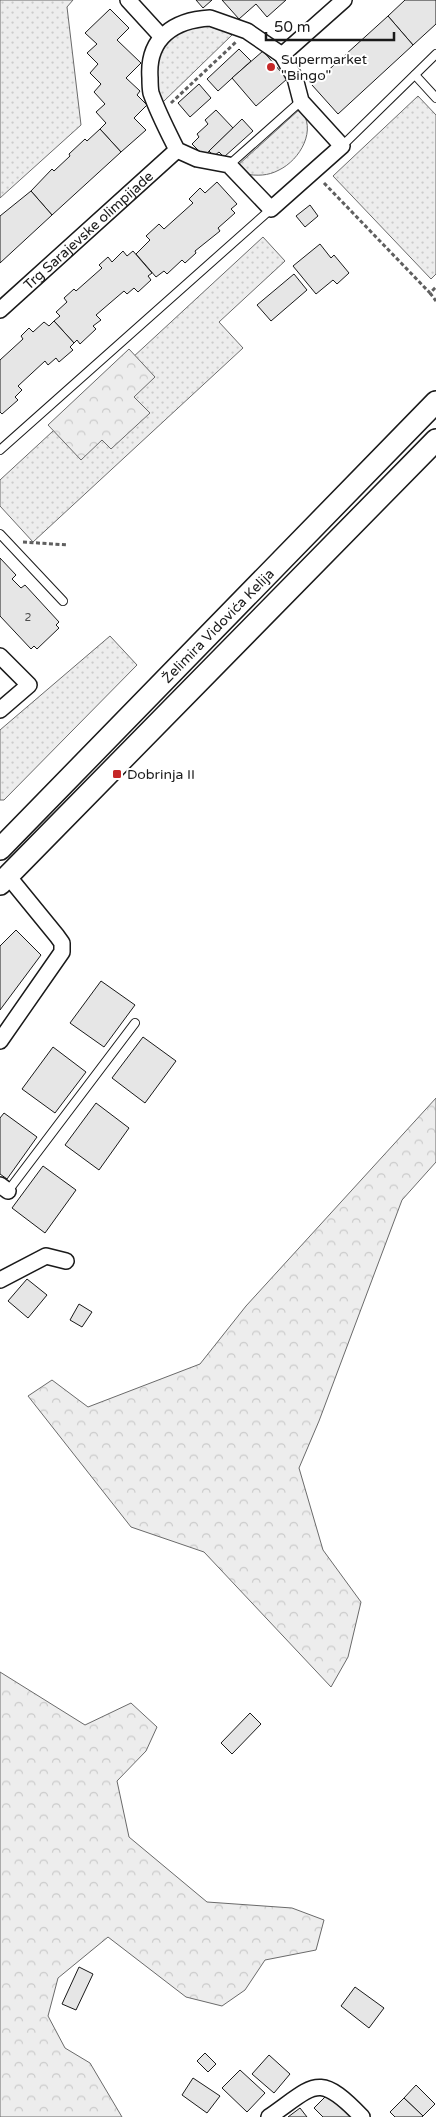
<svg xmlns="http://www.w3.org/2000/svg" width="436" height="2117" viewBox="0 0 436 2117" font-family="'Varela Round',sans-serif">
	<style>
		.grass { fill: url(#grass-dots); stroke: #6a6a6a }
		.forest { fill: url(#forest-crowns); stroke: #6a6a6a }
		.building { fill: #e6e6e6; stroke: #1a1a1a }
		.lines { fill: none; stroke-linecap: round; stroke-linejoin: round }
		.service-casing { stroke: #1a1a1a; stroke-width: 10 }
		.minor-casing { stroke: #1a1a1a; stroke-width: 18 }
		.secondary-casing { stroke: #1a1a1a; stroke-width: 24 }
		.path { stroke: #5f5f5f; stroke-width: 3; stroke-dasharray: 4 2.5; stroke-linecap: butt }
		.service { stroke: #fff; stroke-width: 8 }
		.minor { stroke: #fff; stroke-width: 15 }
		.secondary { stroke: #fff; stroke-width: 21 }
		.poi-dot { fill: #c62828; stroke: #fff; stroke-width: 2 }
		.labels { text-anchor: middle; stroke-width: 4; stroke-linejoin: round; paint-order: stroke }
		.number-label { font-size: 11px; fill: #4d4d4d }
		.poi-label { font-size: 14px; fill: #1a1a1a; stroke: #fff; text-anchor: start }
		.street-label { font-size: 14px; fill: #1a1a1a; stroke: #fff }
	</style>
	<defs>
		<pattern id="grass-dots" width="8" height="8" patternUnits="userSpaceOnUse" patternTransform="scale(1.25)"><rect width="8" height="8" fill="#ededed"/><path d="M2 2h.1M6 6h.1" fill="none" stroke="#cbcbcb" stroke-width="1.8" stroke-linecap="round"/></pattern>
		<pattern id="forest-crowns" width="20" height="18" patternUnits="userSpaceOnUse" patternTransform="scale(1.25)"><rect width="20" height="18" fill="#ededed"/><path d="M2 6a3 3 0 1 1 6 0M12 15a3 3 0 1 1 6 0" fill="none" stroke="#cbcbcb"/></pattern>
	</defs>
	<rect width="100%" height="100%" fill="#fff"/>
	<g class="grass">
		<polygon points="0,0 73,0 67,7 81,125 0,198"/>
		<path d="M201 25 217 27 232 35 163 102C161 98 158 93 157 88 153 72 157 47 171 37 180 30 190 28 201 25Z"/>
		<polygon points="418,96 436,115 436,274 431,279 333,176"/>
		<path d="M300 109C318 129 300 160 279 170 268 176 257 176 245 174L237 166Z"/>
		<polygon points="263,237 285,261 219,322 243,348 33,542 0,506 0,480"/>
		<polygon points="110,636 137,665 4,800 0,800 0,730"/>
	</g>
	<g class="forest">
		<polygon points="129,349 155,377 134,397 150,413 111,449 102,440 81,460 48,425"/>
		<polygon points="436,1098 436,1162 402,1200 319,1421 299,1468 323,1550 361,1602 348,1657 331,1687 204,1552 131,1527 28,1396 52,1380 88,1407 200,1364 246,1306"/>
		<polygon points="0,1672 85,1725 131,1703 157,1727 146,1751 117,1781 129,1837 207,1902 292,1908 324,1920 316,1950 265,1960 245,1990 222,2006 186,1997 108,1937 58,1978 48,2016 65,2048 90,2063 122,2117 0,2117"/>
	</g>
	<g class="building">
		<polygon points="196,0 212,0 203,8"/>
		<polygon points="222,0 286,0 267,17 256,4 239,19"/>
		<polygon points="405,0 436,0 436,24 413,45 388,16"/>
		<polygon points="110,9 129,28 117,40 141,63 126,78 140,91 137,95 147,105 134,118 146,130 121,152 100,129 106,123 96,112 105,104 94,92 101,84 90,73 98,64 87,53 97,44 85,33"/>
		<polygon points="388,16 413,45 338,114 312,85"/>
		<polygon points="239,49 251,61 218,91 207,79"/>
		<polygon points="263,51 287,79 256,106 232,78"/>
		<polygon points="199,84 211,98 190,117 178,103"/>
		<polygon points="216,110 233,128 204,156 192,144 199,137 197,134 208,124 205,120"/>
		<polygon points="242,119 253,131 224,157 219,152 214,156 209,151"/>
		<polygon points="100,129 121,152 52,215 31,191 52,169 54,171 70,156 69,154 85,139 87,141"/>
		<polygon points="217,182 237,204 231,209 235,213 218,228 220,231 195,251 196,253 185,263 182,260 167,274 164,271 156,277 136,254 150,240 146,236 159,224 164,229 193,203 189,199 200,188 205,193"/>
		<polygon points="31,191 52,215 0,263 0,216"/>
		<polygon points="310,205 318,216 305,227 296,216"/>
		<polygon points="320,244 331,258 334,255 349,273 337,284 333,280 316,294 293,266"/>
		<polygon points="123,251 127,256 133,251 152,273 148,276 151,280 138,292 134,288 127,294 124,291 96,315 101,320 93,326 96,329 80,344 77,340 74,343 54,321 60,316 56,312 67,302 64,298 74,289 76,291 102,268 99,265 108,257 112,262"/>
		<polygon points="294,274 307,290 271,321 257,305"/>
		<polygon points="54,321 74,343 70,347 73,350 59,362 56,358 48,365 45,361 18,386 22,390 15,397 18,400 2,414 0,412 0,360 23,339 21,336 29,328 33,332 44,322 49,326"/>
		<polygon points="0,558 16,575 12,579 21,588 25,585 59,622 56,625 59,628 37,649 34,646 31,649 0,616"/>
		<polygon points="16,930 41,955 0,1010 0,946"/>
		<polygon points="101,981 135,1005 104,1047 70,1023"/>
		<polygon points="143,1037 176,1061 145,1103 112,1078"/>
		<polygon points="53,1047 86,1072 55,1113 22,1089"/>
		<polygon points="96,1103 129,1128 99,1170 65,1145"/>
		<polygon points="4,1113 37,1137 7,1179 0,1174 0,1118"/>
		<polygon points="43,1166 76,1190 45,1233 12,1208"/>
		<polygon points="27,1279 47,1295 28,1318 8,1301"/>
		<polygon points="79,1304 92,1312 82,1327 70,1320"/>
		<polygon points="250,1713 261,1724 232,1754 221,1743"/>
		<polygon points="79,1967 93,1974 76,2010 62,2004"/>
		<polygon points="355,1987 384,2008 369,2028 341,2006"/>
		<polygon points="205,2053 216,2064 208,2072 197,2061"/>
		<polygon points="269,2055 290,2074 274,2093 252,2074"/>
		<polygon points="240,2070 265,2093 247,2112 222,2088"/>
		<polygon points="193,2078 220,2096 207,2113 182,2095"/>
		<polygon points="416,2085 435,2104 423,2116 404,2098"/>
		<polygon points="330,2092 353,2114 350,2117 323,2117 314,2108"/>
		<polygon points="404,2098 423,2116 422,2117 395,2117 390,2112"/>
		<polygon points="300,2108 307,2117 288,2117"/>
	</g>
	<g class="lines">
		<g class="service-casing">
			<g id="service">
				<polyline points="415,75 436,98"/>
				<polyline points="342,146 436,54"/>
				<polyline points="229,165 301,101"/>
				<polyline points="0,450 271,209"/>
				<polyline points="0,534 63,601"/>
				<polyline points="8,1191 135,1023"/>
			</g>
		</g>
		<g class="minor-casing">
			<g id="minor">
				<polyline points="128,0 161,36"/>
				<path d="M210 18 247 31 282 55 295 78 301 101 342 146 271 209 229 165 197 159 177 150C168 132 158 113 151 93 150 88 150 83 150 78 147 38 174 20 210 18Z"/>
				<polyline points="282,55 344,0"/>
				<path id="s1" d="M0 310 177 150"/>
				<polyline points="0,656 29,685 0,710"/>
				<polyline points="0,1041 62,952 62,943 57,936 8,876"/>
				<polyline points="0,1185 8,1191"/>
				<polyline points="0,1280 46,1256 66,1261"/>
				<path d="M269 2117C315 2085 318 2071 362 2117"/>
			</g>
		</g>
		<g class="secondary-casing">
			<g id="secondary">
				<path id="s2" d="M0 849 436 402"/>
				<polyline points="0,884 436,440"/>
			</g>
		</g>
		<g class="path">
			<polyline points="171,103 236,42"/>
			<polyline points="324,183 430,293 436,287"/>
			<polyline points="430,293 436,301"/>
			<polyline points="23,542 68,545"/>
		</g>
		<use href="#service" class="service"/>
		<use href="#minor" class="minor"/>
		<use href="#secondary" class="secondary"/>
	</g>
	<g class="poi-dot">
		<circle cx="271" cy="67" r="5"/>
		<rect x="112" y="769" width="10" height="10" rx="2.5"/>
	</g>
	<g class="labels">
		<g class="number-label">
			<text x="28" y="621">2</text>
		</g>
		<g class="poi-label">
			<text x="281" y="64">Supermarket<tspan x="281" dy="16">"Bingo"</tspan></text>
			<text x="127" y="779">Dobrinja II</text>
		</g>
		<g class="street-label">
			<text dy="5" stroke="none"><textPath href="#s1" startOffset="119">Trg Sarajevske olimpijade</textPath></text>
			<text dy="5" stroke="none"><textPath href="#s2" startOffset="312">Želimira Vidovića Kelija</textPath></text>
		</g>
	</g>
	<path d="M266 32v8h128v-8" fill="none" stroke="#1a1a1a" stroke-width="2.5"/>
	<text x="274" y="32" font-size="15" fill="#1a1a1a" stroke="#ffffff" stroke-width="4" paint-order="stroke">50 m</text>
</svg>
